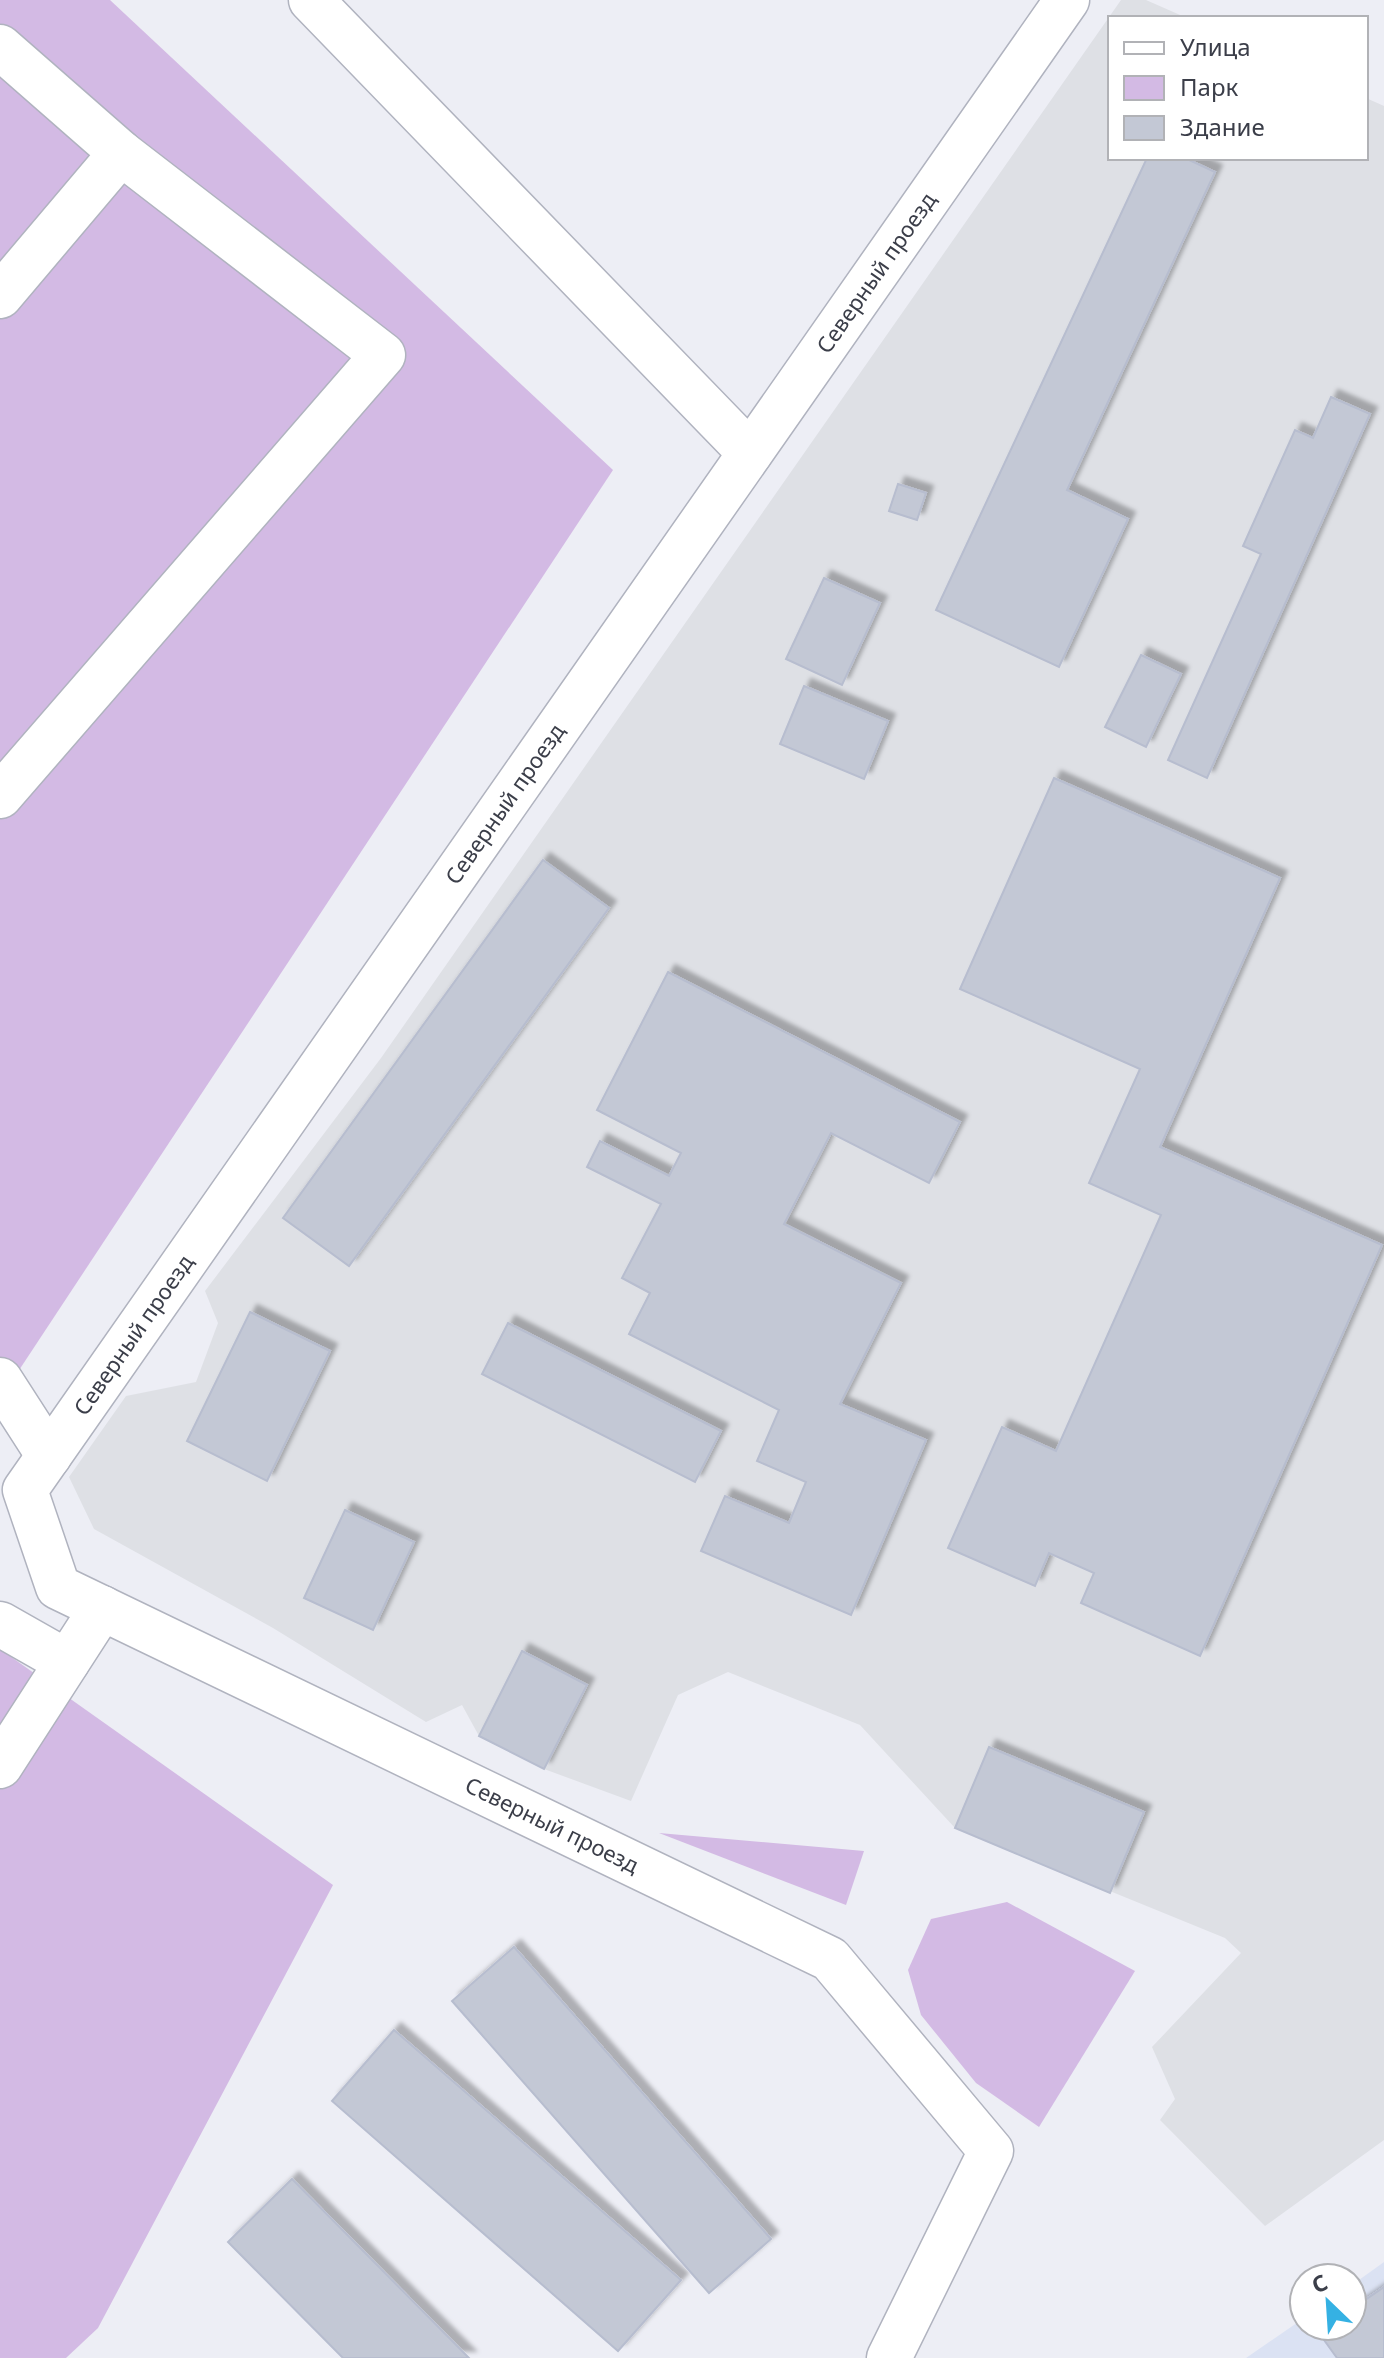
<svg xmlns="http://www.w3.org/2000/svg" width="1384" height="2358" viewBox="0 0 1384 2358" font-family="'Noto Sans',sans-serif">
	<style>
		.commercial { fill: #dbe2f3 }
		.industrial { fill: #dee0e5 }
		.green { fill: #d3bae4 }
		.building { fill: #c3c8d5; stroke: #b7bdcf; stroke-width: 2; filter: url(#shadow) }
		.lines { fill: none; stroke-linecap: round; stroke-linejoin: round }
		.minor-casing { stroke: #b0b3bf; stroke-width: 47 }
		.minor { stroke: #fff; stroke-width: 44 }
		.labels { text-anchor: middle; stroke-width: 6; stroke-linejoin: round; paint-order: stroke }
		.street-label { font-size: 22px; fill: #3b3e49; stroke: #fff }
	</style>
	<defs>
		<filter id="shadow"><feDropShadow dx="7" dy="-7" stdDeviation="2" flood-color="#0004"/></filter>
	</defs>
	<rect width="100%" height="100%" fill="#edeef5"/>
	<polygon class="commercial" points="1384,2262 1384,2358 1246,2358 1304,2318 1304,2326 1352,2326 1352,2285"/>
	<polygon class="industrial" points="1121,0 1146,0 1187,18 1110,18 1110,158 1366,158 1366,98 1384,106 1384,2140 1265,2226 1160,2120 1175,2099 1152,2047 1241,1953 1225,1938 955,1828 860,1725 728,1672 678,1695 631,1801 544,1769 479,1736 462,1705 426,1722 273,1628 94,1529 69,1477 126,1396 196,1382 218,1323 205,1291 381,1058"/>
	<g class="green">
		<polygon points="0,0 110,0 613,470 0,1399"/>
		<polygon points="0,1649 333,1885 98,2328 66,2358 0,2358"/>
		<polygon points="659,1833 864,1851 846,1905"/>
		<polygon points="1007,1902 1135,1971 1039,2127 976,2083 921,2015 908,1970 931,1919"/>
	</g>
	<g class="building">
		<polygon points="1147,158 1185,158 1215,172 1067,490 1128,519 1059,667 936,610"/>
		<polygon points="1331,397 1370,414 1207,778 1168,760 1261,554 1243,546 1295,430 1313,438"/>
		<polygon points="898,484 926,493 917,520 889,511"/>
		<polygon points="824,578 880,603 842,685 786,659"/>
		<polygon points="1141,655 1181,674 1146,747 1105,727"/>
		<polygon points="804,686 888,721 864,779 780,744"/>
		<polygon points="1054,778 1280,878 1160,1147 1382,1245 1200,1656 1081,1603 1094,1573 1049,1553 1035,1586 948,1548 1002,1427 1056,1451 1161,1215 1089,1183 1140,1069 960,989"/>
		<polygon points="543,860 609,908 349,1266 283,1218"/>
		<polygon points="668,972 960,1122 929,1183 831,1133 784,1224 901,1283 840,1404 926,1440 851,1615 701,1551 725,1496 789,1523 806,1482 757,1461 779,1410 629,1334 650,1293 622,1278 661,1204 587,1167 600,1141 669,1176 681,1153 597,1110"/>
		<polygon points="250,1312 330,1351 267,1481 187,1441"/>
		<polygon points="508,1323 721,1431 695,1482 482,1374"/>
		<polygon points="345,1510 414,1542 373,1630 304,1598"/>
		<polygon points="522,1651 587,1685 544,1769 479,1736"/>
		<polygon points="989,1747 1144,1812 1110,1893 955,1828"/>
		<polygon points="514,1947 771,2239 709,2293 452,2001"/>
		<polygon points="394,2030 681,2280 618,2351 332,2101"/>
		<polygon points="292,2179 469,2358 343,2358 228,2242"/>
		<polygon points="1384,2287 1384,2358 1337,2358 1319,2333 1328,2326 1352,2326 1352,2309"/>
	</g>
	<g class="lines">
		<g class="minor-casing">
			<g id="minor">
				<polyline points="311,0 750,453"/>
				<polyline points="0,47 121,153 383,355 0,796"/>
				<polyline points="0,296 121,153"/>
				<polyline points="0,1380 49,1456"/>
				<polyline points="0,1624 67,1662"/>
				<polyline points="0,1766 102,1608"/>
				<path id="s1" d="M889 2358 991 2151 830 1959 58 1587 25 1490 1067 0"/>
			</g>
		</g>
		<use href="#minor" class="minor"/>
	</g>
	<g class="labels">
		<g class="street-label">
			<text dy="8" stroke="none"><textPath href="#s1" startOffset="2926">Северный проезд</textPath></text>
			<text dy="8" stroke="none"><textPath href="#s1" startOffset="2278">Северный проезд</textPath></text>
			<text dy="8" stroke="none"><textPath href="#s1" startOffset="1630">Северный проезд</textPath></text>
			<text transform="translate(552 1825) rotate(26)" y="8">Северный проезд</text>
		</g>
	</g>
	<rect x="1108" y="16" width="260" height="144" fill="#ffffff" stroke="#b1b2b6" stroke-width="2"/>
	<rect x="1124" y="42" width="40" height="12" fill="#ffffff" stroke="#b1b2b6" stroke-width="2"/>
	<text x="1180" y="56" font-size="24" fill="#3b3e49">Улица</text>
	<rect x="1124" y="76" width="40" height="24" fill="#d3bae4" stroke="#b1b2b6" stroke-width="2"/>
	<text x="1180" y="96" font-size="24" fill="#3b3e49">Парк</text>
	<rect x="1124" y="116" width="40" height="24" fill="#c3c8d5" stroke="#b1b2b6" stroke-width="2"/>
	<text x="1180" y="136" font-size="24" fill="#3b3e49">Здание</text>
	<g transform="translate(1328 2302) rotate(335)"><circle r="38" fill="#ffffff" stroke="#b1b2b6" stroke-width="2"/>
	<path d="M0-6L14 30L0 20L-14 30Z" fill="#35b1e3"/>
	<text y="-12" font-size="22" font-weight="bold" text-anchor="middle" fill="#3b3e49">С</text>
	</g>
</svg>
